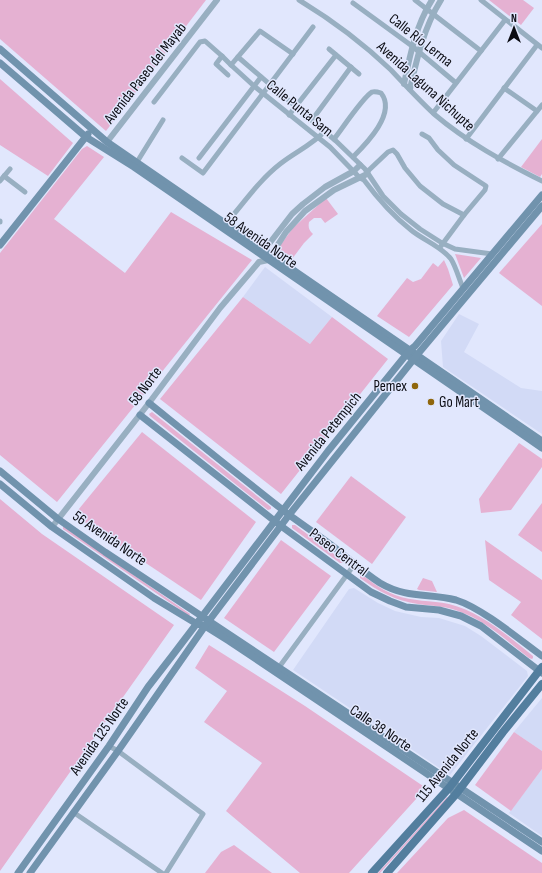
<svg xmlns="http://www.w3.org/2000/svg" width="542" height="873" viewBox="0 0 542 873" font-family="'Sofia Sans Condensed',sans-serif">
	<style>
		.built { fill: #d2daf6 }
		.green { fill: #e5b1d2 }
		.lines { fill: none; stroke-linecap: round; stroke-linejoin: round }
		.minor { stroke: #98afc1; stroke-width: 5 }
		.tertiary { stroke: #98afc1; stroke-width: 6 }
		.secondary { stroke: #7193ad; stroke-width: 7 }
		.primary { stroke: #537e9e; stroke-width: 8 }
		.poi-dot { fill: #8f660c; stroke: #e1e7fd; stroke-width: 1.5 }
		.labels { text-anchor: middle; stroke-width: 3; stroke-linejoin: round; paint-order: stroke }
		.street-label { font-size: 15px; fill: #0a0b12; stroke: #e1e7fd }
		.poi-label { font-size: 15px; fill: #0a0b12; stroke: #e1e7fd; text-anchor: end }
	</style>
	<rect width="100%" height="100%" fill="#e1e7fd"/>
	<g class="built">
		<polygon points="265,267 332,317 310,344 243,297"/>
		<polygon points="459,314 479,324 464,352 521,388 542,391 542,434 443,367 441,341"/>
		<polygon points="354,588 378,603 395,611 421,617 439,618 465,626 481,636 527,671 528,676 450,775 293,670 349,589"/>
		<polygon points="542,698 542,751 514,732"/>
		<polygon points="542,769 542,836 509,813"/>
	</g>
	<g class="green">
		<polygon points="0,0 206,0 106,131 0,39"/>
		<polygon points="489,0 523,0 534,8 521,25"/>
		<polygon points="0,79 73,143 48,176 0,145"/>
		<polygon points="542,139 542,174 540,177 521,167"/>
		<polygon points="87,146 104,157 54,219 125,273 171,212 252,260 57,502 0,455 0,253 82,149"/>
		<path d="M326 198 338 214 325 223 321 218H314L309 222C308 228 309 230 313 234L304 243 292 259 279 250V247L293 228Z"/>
		<polygon points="542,224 542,306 499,273"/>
		<polygon points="455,254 481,258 464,278"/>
		<polygon points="444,260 448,269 453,285 409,337 377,316 407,278 413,282 421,279 433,263 438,267"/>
		<polygon points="243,297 310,344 332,317 388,359 281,494 160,399"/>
		<polygon points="152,412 271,507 271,509 268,510 150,416 149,414"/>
		<polygon points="142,432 256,522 201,600 74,515"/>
		<polygon points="519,443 542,459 542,467 511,510 481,513 479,499"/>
		<polygon points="351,476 406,517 372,564 316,522"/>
		<polygon points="0,499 42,534 174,625 0,871"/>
		<polygon points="542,503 542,552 518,535"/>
		<polygon points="292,525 295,525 342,560 343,563 340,563 292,528"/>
		<polygon points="63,527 64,527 190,614 189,616 185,613 63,529"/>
		<polygon points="281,540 331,576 274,652 224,618"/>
		<polygon points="485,540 542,580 542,639 511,615 521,602 489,580"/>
		<path d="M360 575C365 576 369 580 373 583 380 588 387 592 395 595 413 602 431 600 449 604 481 612 508 636 533 656V658L532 659 529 658C507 641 485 620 458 611 445 606 432 606 418 604 396 601 378 591 360 578Z"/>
		<polygon points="423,578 432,581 437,592 419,590 417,589"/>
		<polygon points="209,645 305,706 426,788 349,873 300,873 226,811 262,763 204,722 227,691 195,668"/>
		<polygon points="514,732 542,751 542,769 511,811 475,785"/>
		<polygon points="447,797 448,798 380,873 378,873"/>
		<polygon points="464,810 542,863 542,873 397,873 448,818"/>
		<polygon points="234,845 272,873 205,873 221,852"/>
	</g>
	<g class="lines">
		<g class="minor">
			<path d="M299 0C332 20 364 44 391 70 405 85 419 100 434 114 467 142 504 162 542 181"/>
			<polyline points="415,0 481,51"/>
			<polyline points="481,0 542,48"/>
			<polyline points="353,3 412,46 456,83"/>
			<polyline points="329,49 359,74"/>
			<polyline points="222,56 216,64 228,75"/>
			<polyline points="238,57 336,141 365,169 383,196 401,214 420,229 442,243 455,249 492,254"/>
			<polyline points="231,65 260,31 293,54"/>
			<polyline points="504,88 537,111"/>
			<path d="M154 102 200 42 205 41 222 56 231 65 254 86 330 147 360 178 364 180C378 199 392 215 411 230 423 240 441 246 451 259 456 267 459 279 463 288"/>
			<polyline points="433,113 505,20"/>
			<polyline points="289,115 336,55"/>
			<polyline points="312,120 351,67"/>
			<polyline points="422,134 429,138 438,150 454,165 486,186 485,190 464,215 441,246"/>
			<path d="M334 139C342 129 363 97 372 92 375 91 378 92 381 93 397 113 366 144 353 157"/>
			<polyline points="466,139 537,45"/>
			<polyline points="182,158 203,173 313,27"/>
			<polyline points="199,158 261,77"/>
			<polyline points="498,159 542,105"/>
			<polyline points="137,162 163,120"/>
			<polyline points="367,174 369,170 388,152 393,150 397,154 405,168 420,186 443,204 464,215"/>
			<polyline points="4,176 25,192"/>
			<polyline points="0,181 10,169"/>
			<path d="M234 214C248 197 262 178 280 164 295 152 312 145 325 131"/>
			<polyline points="0,221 0,222"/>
			<polyline points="277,670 354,565"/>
			<polyline points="109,746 118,751 203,814 166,873"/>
			<polyline points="73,812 162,873"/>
		</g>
		<g class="tertiary">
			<path d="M404 84C410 55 416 25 432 0"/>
			<path d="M410 89C417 58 424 27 441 0"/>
			<polyline points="107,142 217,0"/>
			<polyline points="262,253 292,214 303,204 325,187 354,171 360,165"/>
			<polyline points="52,527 149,403 220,308 259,262 268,260 286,232 305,211 334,190 367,174"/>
		</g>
		<g class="secondary">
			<polyline points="0,49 107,142 542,441"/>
			<polyline points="0,63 86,137 134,167 542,448"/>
			<polyline points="0,245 88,134"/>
			<path d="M149 403C195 440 242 478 288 514 304 526 320 536 335 548 350 560 364 573 380 583 407 599 429 593 456 600 482 608 520 640 542 656"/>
			<polyline points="140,415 281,526 371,592 390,601 406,607 439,610 461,616 481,626 542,673"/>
			<polyline points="0,471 58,519 105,552 542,842"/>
			<polyline points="0,484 52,527 154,598 197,624 205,626 229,641 542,851"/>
			<polyline points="18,873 109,746 148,687 172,656 328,451 410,350 415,346 542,195"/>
			<polyline points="30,873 118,751 205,626 289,515 417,355 542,206"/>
		</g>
		<g class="primary">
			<polyline points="372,873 449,788 542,667"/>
			<polyline points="387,873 456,794 503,732 542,684"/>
		</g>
	</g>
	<g class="poi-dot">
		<circle cx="415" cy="386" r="4"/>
		<circle cx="431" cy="402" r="4"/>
	</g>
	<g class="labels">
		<g class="street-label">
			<text transform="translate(421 40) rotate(38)" y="5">Calle Río Lerma</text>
			<text transform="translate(145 73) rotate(-52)" y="5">Avenida Paseo del Mayab</text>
			<text transform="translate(426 86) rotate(42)" y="5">Avenida Laguna Nichupte</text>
			<text transform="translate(300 108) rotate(39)" y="5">Calle Punta Sam</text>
			<text transform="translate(261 240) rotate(35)" y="5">58 Avenida Norte</text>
			<text transform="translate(145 386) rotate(-53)" y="5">58 Norte</text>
			<text transform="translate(328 431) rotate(-51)" y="5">Avenida Petempich</text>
			<text transform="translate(110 538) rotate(34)" y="5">56 Avenida Norte</text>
			<text transform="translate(339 552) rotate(37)" y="5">Paseo Central</text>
			<text transform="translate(381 728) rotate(34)" y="5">Calle 38 Norte</text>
			<text transform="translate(99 736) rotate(-55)" y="5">Avenida 125 Norte</text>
			<text transform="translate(447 765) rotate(-51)" y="5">115 Avenida Norte</text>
		</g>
		<g class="poi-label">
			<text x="407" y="391">Pemex</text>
			<text x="439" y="407" text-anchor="start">Go Mart</text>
		</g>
	</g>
	<g transform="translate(514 28)" stroke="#e1e7fd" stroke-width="3" paint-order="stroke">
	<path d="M0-3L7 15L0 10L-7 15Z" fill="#0a0b12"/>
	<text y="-6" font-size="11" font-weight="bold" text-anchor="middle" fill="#0a0b12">N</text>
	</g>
</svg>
